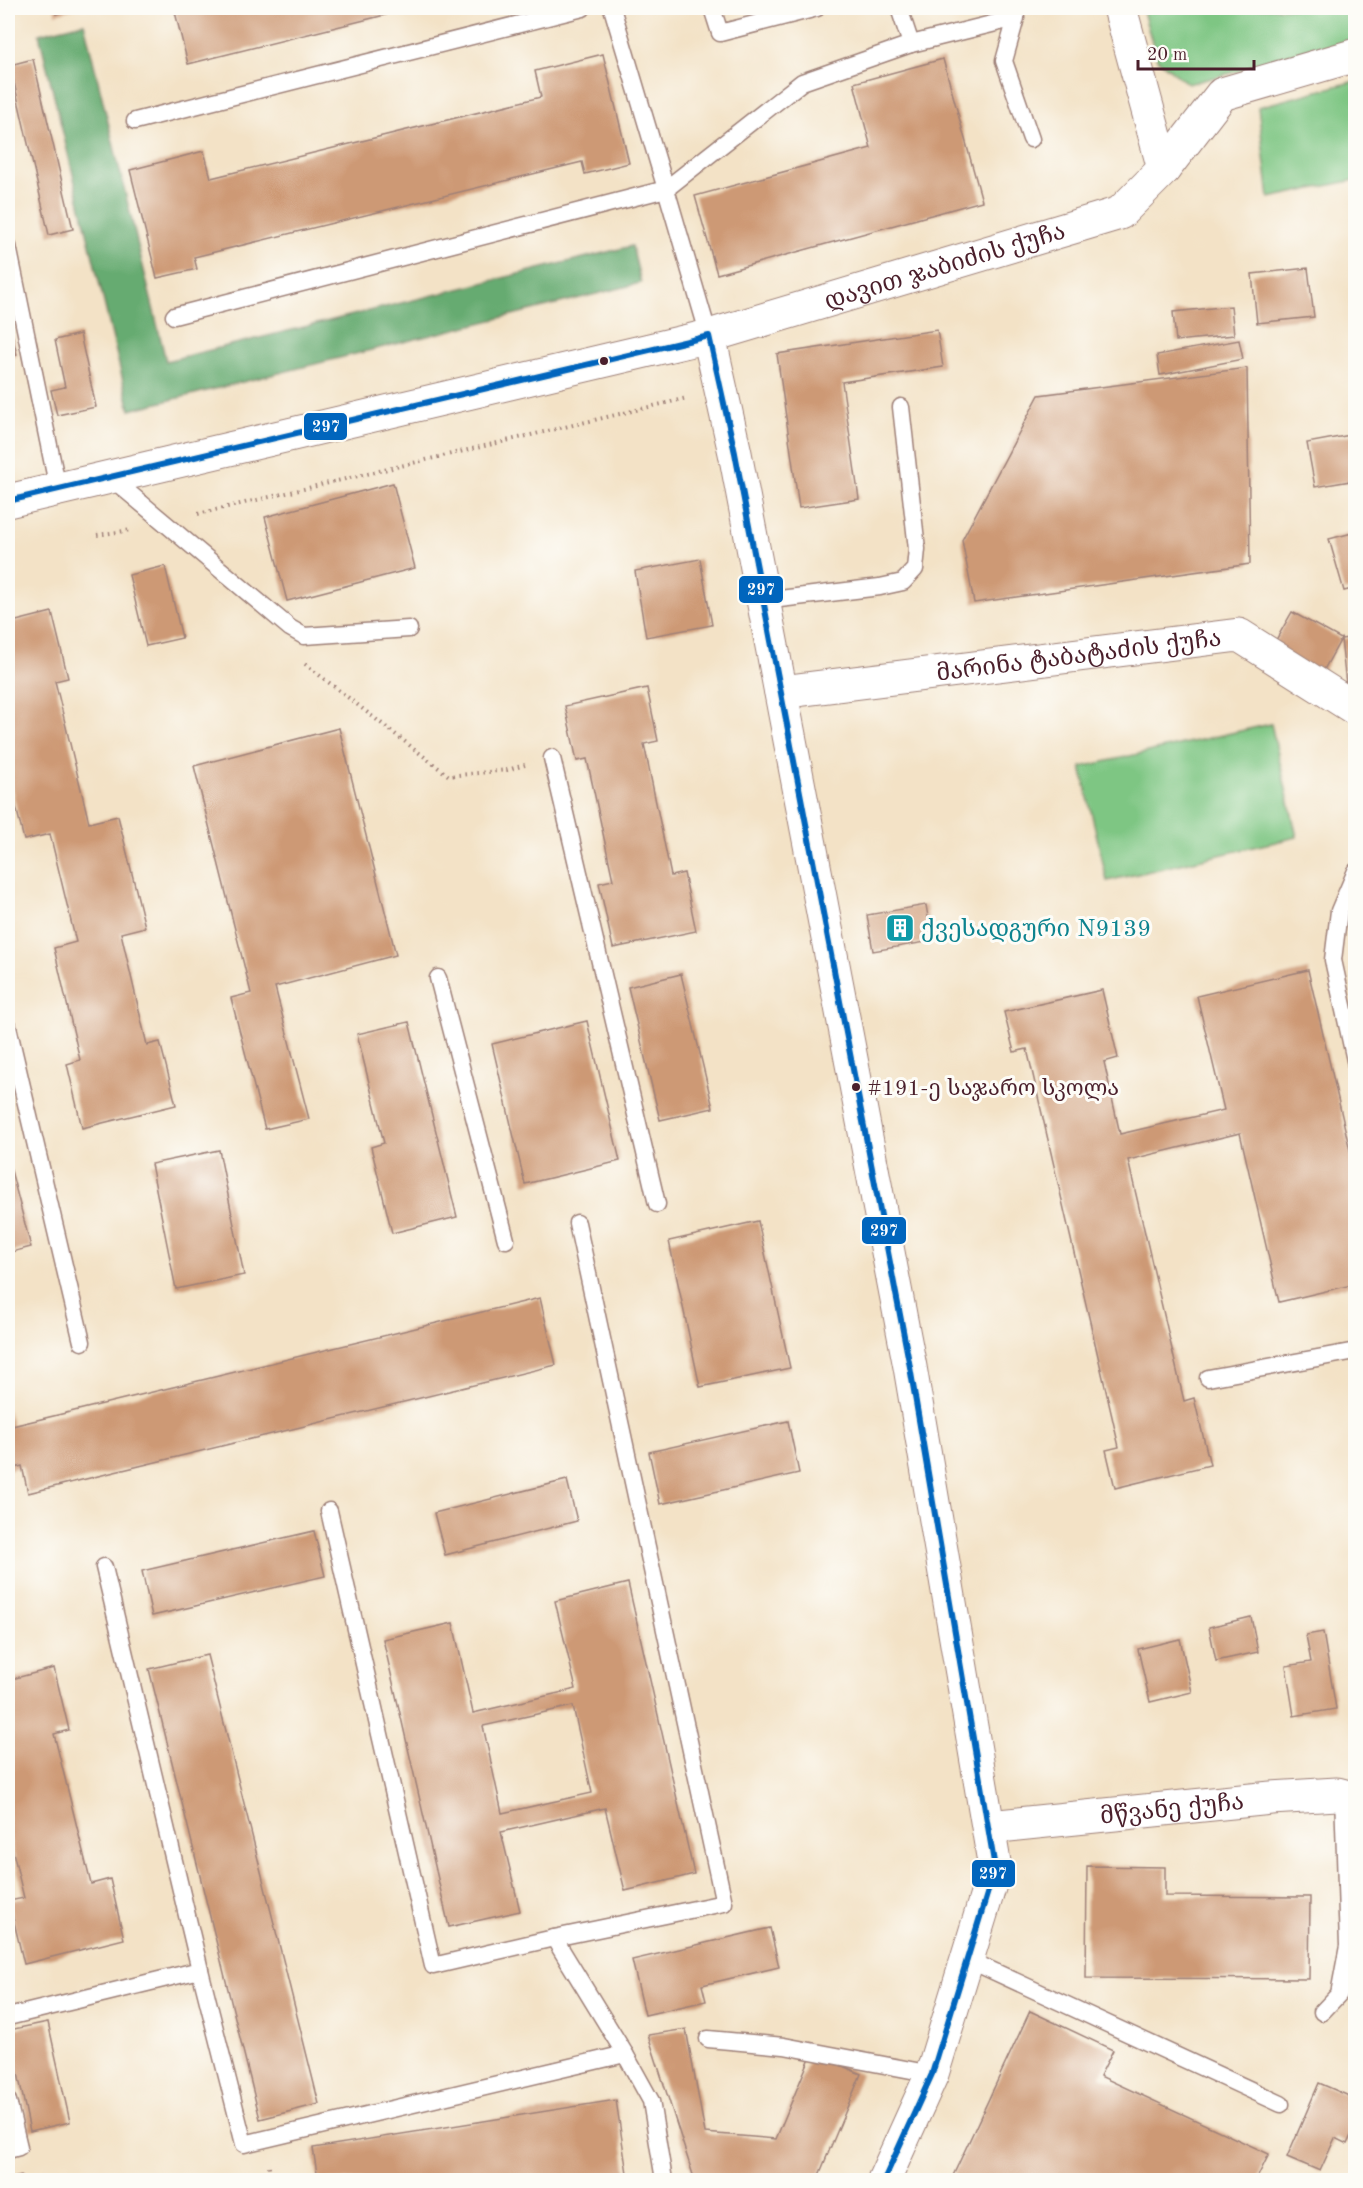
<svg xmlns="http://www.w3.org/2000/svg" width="1363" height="2188" viewBox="0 0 1363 2188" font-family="'Old Standard TT','Noto Serif Georgian',serif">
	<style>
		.green { fill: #7ec683; stroke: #647257; stroke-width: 1.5 }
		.forest { fill: #66ab71; stroke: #58654e; stroke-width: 1.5 }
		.building { fill: #cd9975; fill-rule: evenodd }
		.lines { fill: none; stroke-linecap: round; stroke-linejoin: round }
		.lane-casing { stroke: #9e8078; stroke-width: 19 }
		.street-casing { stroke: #9e8078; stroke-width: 35 }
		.secondary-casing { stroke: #9e8078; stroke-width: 35 }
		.path { stroke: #9e8078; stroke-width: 4; stroke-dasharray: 1.5 4.5; stroke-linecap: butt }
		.lane { stroke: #fff; stroke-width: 16 }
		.street { stroke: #fff; stroke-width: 33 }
		.secondary { stroke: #fff; stroke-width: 33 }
		.bus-1-casing { stroke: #fdfcf7; stroke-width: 10 }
		.bus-1 { stroke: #0065bd; stroke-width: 6 }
		.bus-dot { fill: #4a1f2b; stroke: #fdfcf7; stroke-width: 2 }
		.labels { text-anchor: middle; stroke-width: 6; stroke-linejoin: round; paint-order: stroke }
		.bus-label { font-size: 22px; fill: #4a1f2b; stroke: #fdfcf7; text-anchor: start }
		.street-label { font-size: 24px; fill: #4a1f2b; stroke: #fdfcf7 }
		.culture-label { font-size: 24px; fill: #0d838f; stroke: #fdfcf7; text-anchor: start }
		.line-badge { stroke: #fdfcf7; stroke-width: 2 }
		.badge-label { font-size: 16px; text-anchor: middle; font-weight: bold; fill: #fff }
	</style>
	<rect width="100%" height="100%" fill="#fdfcf7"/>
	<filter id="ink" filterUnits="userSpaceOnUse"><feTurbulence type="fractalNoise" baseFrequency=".0167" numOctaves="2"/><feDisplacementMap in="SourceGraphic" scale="12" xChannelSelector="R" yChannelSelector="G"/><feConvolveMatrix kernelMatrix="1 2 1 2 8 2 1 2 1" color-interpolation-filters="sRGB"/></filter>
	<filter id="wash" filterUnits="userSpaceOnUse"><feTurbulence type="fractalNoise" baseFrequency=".008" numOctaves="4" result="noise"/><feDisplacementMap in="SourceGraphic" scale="24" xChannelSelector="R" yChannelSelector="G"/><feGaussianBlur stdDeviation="1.35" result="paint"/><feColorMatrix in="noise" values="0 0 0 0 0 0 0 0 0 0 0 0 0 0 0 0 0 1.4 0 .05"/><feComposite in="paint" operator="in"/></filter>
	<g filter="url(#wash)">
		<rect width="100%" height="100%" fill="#f3e2c6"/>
		<g class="green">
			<polygon points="1142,8 1355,8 1355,42 1188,84 1157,59"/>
			<polygon points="1355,81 1355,180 1269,198 1258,107"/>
			<polygon points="1271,724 1297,837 1107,881 1081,767"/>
		</g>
		<polygon class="forest" points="84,23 166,361 632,246 641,283 130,410 39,34"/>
		<g id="blocks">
			<g class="building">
				<polygon points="54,8 76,8 56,14"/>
				<polygon points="174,8 413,8 188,64"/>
				<polygon points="922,8 951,8 923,15"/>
				<polygon points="603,54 629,163 585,174 582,162 194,257 197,269 157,278 130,170 204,151 211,178 541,97 535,71"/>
				<polygon points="33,59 73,229 49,235 10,65"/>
				<polygon points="943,59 982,201 717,274 695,196 871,148 854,83"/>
				<polygon points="1308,268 1314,317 1257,323 1252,274"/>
				<polygon points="1231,306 1234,335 1176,341 1173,312"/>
				<polygon points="8,318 17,355 8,358"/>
				<polygon points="937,330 943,367 842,382 859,499 799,508 777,354"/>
				<polygon points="80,334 96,407 57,415 51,390 65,387 55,340"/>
				<polygon points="1239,340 1243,359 1160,375 1157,355"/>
				<polygon points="1247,368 1250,564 974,603 962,540 1039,395"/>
				<polygon points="1356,434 1356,480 1315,487 1307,443"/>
				<polygon points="393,483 415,568 287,601 265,517"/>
				<polygon points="1356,532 1356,588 1344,591 1329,539"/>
				<polygon points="700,559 712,625 646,637 635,571"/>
				<polygon points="165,566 182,638 146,646 129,575"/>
				<polygon points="52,612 68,678 55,681 89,823 118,816 145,927 121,933 147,1045 160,1042 176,1105 82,1128 67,1064 80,1060 54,948 76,942 50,834 24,840 8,773 8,623"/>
				<polygon points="1292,612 1341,639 1356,637 1356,692 1347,693 1341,639 1321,675 1272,647"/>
				<polygon points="647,688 658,741 644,744 671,876 684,873 696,931 613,948 599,883 613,880 587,759 577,761 565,706"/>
				<polygon points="339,728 396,955 275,987 309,1119 265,1129 231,998 251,993 194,766"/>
				<polygon points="926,905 932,941 873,951 867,915"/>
				<polygon points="1308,970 1356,1176 1356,1284 1279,1302 1240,1133 1128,1160 1184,1401 1194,1398 1210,1465 1115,1488 1106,1450 1119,1447 1027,1049 1014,1052 1004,1012 1102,990 1118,1058 1104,1062 1120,1134 1224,1110 1197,996"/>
				<polygon points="681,974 713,1108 660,1120 628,987"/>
				<polygon points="587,1021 620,1161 525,1184 492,1044"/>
				<polygon points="409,1022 457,1217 392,1233 371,1147 384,1143 357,1034"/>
				<polygon points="219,1150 244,1275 176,1289 151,1164"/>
				<polygon points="8,1159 31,1247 8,1253"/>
				<polygon points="758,1221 790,1368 700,1387 669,1241"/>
				<polygon points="540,1298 556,1365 28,1493 22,1466 8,1470 8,1409 12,1426"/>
				<polygon points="788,1421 799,1473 660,1504 649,1452"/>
				<polygon points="567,1480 577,1521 445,1555 434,1513"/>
				<polygon points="314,1531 325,1576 152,1616 142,1571"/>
				<path d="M628 1583 694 1874 625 1891 605 1808 501 1832 520 1911 449 1927 383 1639 453 1623 473 1713 576 1689 555 1601ZM573 1706 592 1793 502 1813 483 1726Z"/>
				<polygon points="1251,1617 1258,1652 1216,1661 1209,1627"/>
				<polygon points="1323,1632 1336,1709 1294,1716 1286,1666 1311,1662 1306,1635"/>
				<polygon points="1180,1639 1192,1692 1150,1702 1138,1649"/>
				<polygon points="207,1655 319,2104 260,2119 149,1669"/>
				<polygon points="54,1668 69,1730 54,1734 91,1884 110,1879 124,1939 24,1964 9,1901 24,1898 8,1831 8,1680"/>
				<polygon points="1087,1866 1165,1867 1165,1896 1310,1897 1309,1979 1086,1978"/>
				<polygon points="770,1928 779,1967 702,1985 706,2001 645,2015 632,1960"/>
				<polygon points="1030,2011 1113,2050 1100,2076 1269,2154 1256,2180 951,2180"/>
				<polygon points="48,2022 70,2122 30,2131 9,2030"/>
				<polygon points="686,2029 705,2133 776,2139 812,2053 861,2074 817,2180 694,2178 648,2035"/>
				<polygon points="1319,2083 1356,2099 1356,2125 1347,2144 1335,2138 1320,2171 1287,2157"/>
				<polygon points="616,2100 628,2180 318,2180 313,2148"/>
				<polygon points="21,2176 23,2180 8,2180 8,2179"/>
			</g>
		</g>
	</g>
	<g filter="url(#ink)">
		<use href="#blocks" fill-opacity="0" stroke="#9e8078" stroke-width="1.5"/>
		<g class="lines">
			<g class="lane-casing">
				<g id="lane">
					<polyline points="612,8 666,189 802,82 911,44 899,8"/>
					<polyline points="712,8 720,33 817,8"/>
					<polyline points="911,44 1016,18 1004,61 1031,139"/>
					<polyline points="135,121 583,8"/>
					<polyline points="8,246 58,489"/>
					<polyline points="174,316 666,189 709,336"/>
					<polyline points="110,477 290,628 304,636 409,629"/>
					<polyline points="763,601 880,587 903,582 915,569 917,549 901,407"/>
					<polyline points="552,758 657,1204"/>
					<polyline points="1356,871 1339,911 1333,960 1356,1065"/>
					<polyline points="438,978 506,1240"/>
					<polyline points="8,1027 82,1342"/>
					<polyline points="577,1223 724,1903 554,1938 625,2054 651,2101 664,2180"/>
					<polyline points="1208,1378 1356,1351"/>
					<polyline points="329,1511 433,1966 554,1938"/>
					<polyline points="967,1959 1281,2104"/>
					<polyline points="200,1970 244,2144 625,2054"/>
					<polyline points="1322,2012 1339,1994 1348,1946 1343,1795"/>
					<polyline points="8,2017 200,1970 104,1567"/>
					<polyline points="708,2039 784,2046 932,2074"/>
					<polyline points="8,2101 19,2147 8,2150"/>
				</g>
			</g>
			<g class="street-casing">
				<g id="street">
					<polyline points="1120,8 1164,169"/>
					<path id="s1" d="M709 336 1120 213 1164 169 1222 94 1356 55"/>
					<path id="s2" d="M781 692 1239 635 1356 709"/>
					<path id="s3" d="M989 1827 1271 1798 1337 1794 1356 1799"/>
				</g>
			</g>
			<g class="secondary-casing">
				<polyline id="secondary" points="8,501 709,336 735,453 910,1367 995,1868 932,2074 884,2180"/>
			</g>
			<g class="path">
				<polyline points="198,514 687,398"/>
				<polyline points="97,535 131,530"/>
				<polyline points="305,664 449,776 507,770 525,765"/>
				<polyline points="269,2166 271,2180"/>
			</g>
			<use href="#lane" class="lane"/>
			<use href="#street" class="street"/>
			<use href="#secondary" class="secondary"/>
			<g class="bus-1-casing">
				<polyline id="bus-1" points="8,501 709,336 735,453 910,1367 995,1868 932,2074 884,2180"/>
			</g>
			<use href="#bus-1" class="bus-1"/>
		</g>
	</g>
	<defs>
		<g id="building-square" transform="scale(1.5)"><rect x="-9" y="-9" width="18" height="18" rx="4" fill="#0f9aa8" stroke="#fdfcf7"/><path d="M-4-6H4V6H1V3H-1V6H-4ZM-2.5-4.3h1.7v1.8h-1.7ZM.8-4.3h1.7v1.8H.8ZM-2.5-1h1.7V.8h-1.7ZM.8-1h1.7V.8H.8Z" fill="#fff"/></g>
	</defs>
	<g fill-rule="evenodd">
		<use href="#building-square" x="900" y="928"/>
	</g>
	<g class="bus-dot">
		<circle cx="604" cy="361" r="5"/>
		<circle cx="856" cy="1087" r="5"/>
	</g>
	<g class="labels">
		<g class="bus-label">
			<text x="867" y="1095">#191-ე საჯარო სკოლა</text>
		</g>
		<g class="street-label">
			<text dy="8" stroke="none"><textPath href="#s1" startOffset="246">დავით ჯაბიძის ქუჩა</textPath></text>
			<text dy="8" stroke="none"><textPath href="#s2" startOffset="300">მარინა ტაბატაძის ქუჩა</textPath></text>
			<text dy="8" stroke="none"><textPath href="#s3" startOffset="184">მწვანე ქუჩა</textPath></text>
		</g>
		<g class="culture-label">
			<text x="921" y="936">ქვესადგური N9139</text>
		</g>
	</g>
	<g class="line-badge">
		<rect x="303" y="412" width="45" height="29" rx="6" fill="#0065bd"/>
		<rect x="738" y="575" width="46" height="29" rx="6" fill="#0065bd"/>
		<rect x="861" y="1216" width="46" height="29" rx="6" fill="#0065bd"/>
		<rect x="971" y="1859" width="45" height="29" rx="6" fill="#0065bd"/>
	</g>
	<g class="badge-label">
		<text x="326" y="432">297</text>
		<text x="761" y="595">297</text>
		<text x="884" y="1236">297</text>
		<text x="993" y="1879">297</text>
	</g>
	<rect width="1363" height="2188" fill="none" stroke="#fdfcf7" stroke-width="30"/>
	<path d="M1138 60v9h116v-9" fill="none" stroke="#4a1f2b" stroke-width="3"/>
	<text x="1147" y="60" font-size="18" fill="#4a1f2b" stroke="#fdfcf7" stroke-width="4.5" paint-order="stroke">20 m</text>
</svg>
